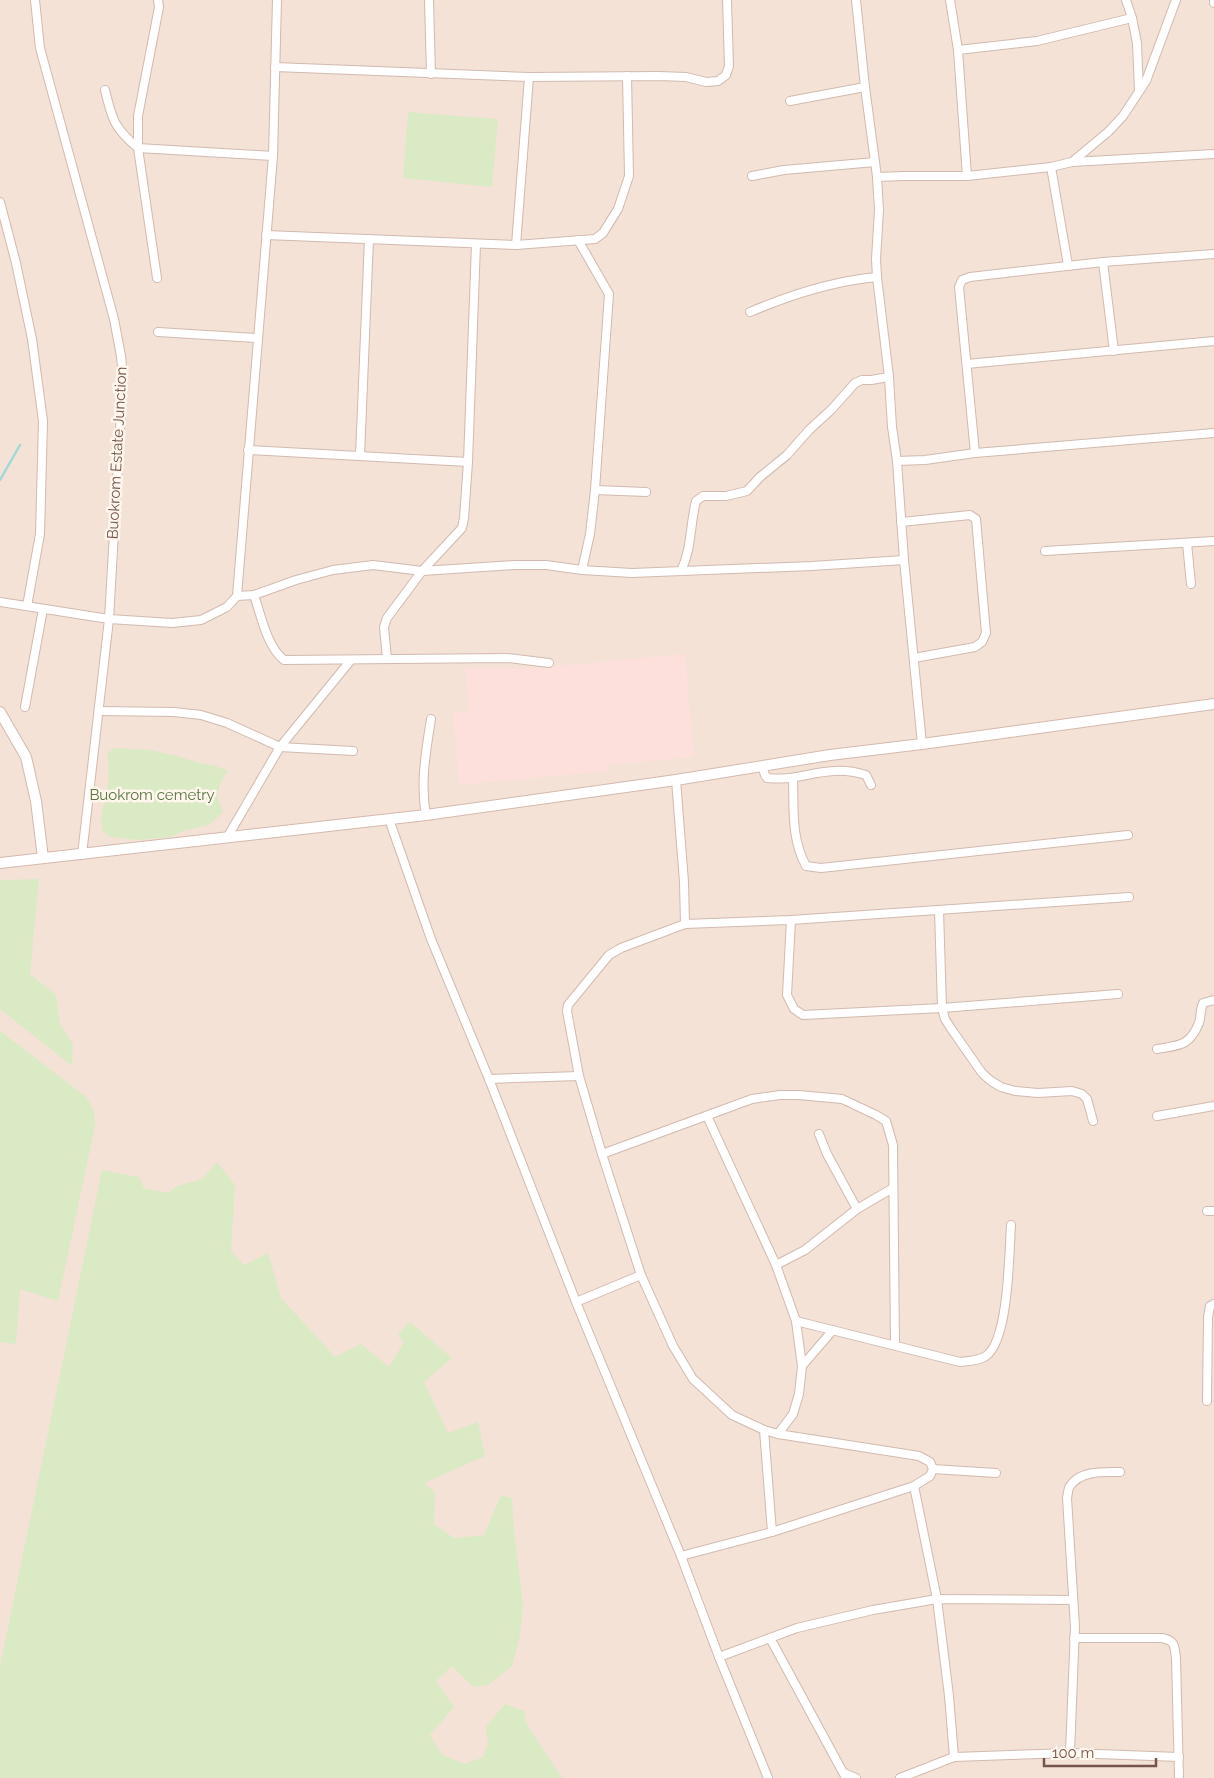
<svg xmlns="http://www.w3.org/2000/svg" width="1214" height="1778" viewBox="0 0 1214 1778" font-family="Raleway,sans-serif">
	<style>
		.residential { fill: #f4e2d6 }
		.commercial { fill: #fde0db }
		.green { fill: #daeac5 }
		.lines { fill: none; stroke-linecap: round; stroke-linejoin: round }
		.stream { stroke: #a2d8d8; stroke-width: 2.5 }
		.street-casing { stroke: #d1baaf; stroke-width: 10 }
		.secondary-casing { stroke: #d4b9ad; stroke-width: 12 }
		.street { stroke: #fff; stroke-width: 8 }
		.secondary { stroke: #fff; stroke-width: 10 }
		.labels { text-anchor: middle; stroke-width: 5; stroke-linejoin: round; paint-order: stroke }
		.street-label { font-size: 15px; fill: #77544b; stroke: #fff6ee }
		.park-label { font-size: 15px; fill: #587641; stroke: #fff6ee }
	</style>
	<rect width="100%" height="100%" fill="#fcf1e7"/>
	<rect class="residential" x="0" y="0" width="1214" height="1778"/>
	<polygon class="commercial" points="685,654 694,757 609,765 610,771 459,785 453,713 468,712 466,668 534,668"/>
	<g class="green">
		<polygon points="408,112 498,119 492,187 403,178"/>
		<polygon points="115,748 151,750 177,756 199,763 216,766 228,771 220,784 217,796 223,812 209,825 183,831 171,837 139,840 110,837 102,830 101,817 103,807 107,797 109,767 107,753"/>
		<polygon points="39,879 30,974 56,995 60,1024 73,1044 72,1066 0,1009 0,880"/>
		<path d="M0 1031 85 1096C93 1106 95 1113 95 1126L58 1301 20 1289 16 1344 0 1342Z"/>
		<polygon points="217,1162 235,1185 231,1251 244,1265 268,1253 281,1298 335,1357 361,1344 389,1367 404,1342 398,1334 410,1322 452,1358 424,1382 448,1433 478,1422 485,1456 424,1483 435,1492 434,1524 454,1538 484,1535 501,1495 512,1498 514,1530 523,1605 520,1635 512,1666 488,1685 473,1687 452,1666 436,1681 454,1707 430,1735 442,1755 465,1764 483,1757 488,1744 486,1727 505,1704 524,1711 527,1725 562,1778 0,1778 0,1666 102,1170 139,1177 144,1188 168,1193 177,1186 202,1179"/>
	</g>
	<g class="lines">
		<polyline class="stream" points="0,480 20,445"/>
		<g class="street-casing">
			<g id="street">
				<polyline points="35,0 40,48 114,319 121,356 123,377 109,619 82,855"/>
				<polyline points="429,0 431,74"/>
				<polyline points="856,0 865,87 877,177 879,210 876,259 877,277 889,377 892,427 897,461 904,560 922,744"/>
				<polyline points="950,0 958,50 967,176"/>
				<polyline points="1126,0 1132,18 1137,43 1139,91"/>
				<polyline points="1214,0 1214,3"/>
				<polyline points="958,50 1037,41 1132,18"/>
				<polyline points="275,67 529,77 659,76 686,77 706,82 718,81 726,75 729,66 727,0"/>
				<path d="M105 90C112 119 114 128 138 148L273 156"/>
				<polyline points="790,101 865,87"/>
				<polyline points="1072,162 1108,132 1123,116 1146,81 1176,0"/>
				<polyline points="1051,167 1068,265"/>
				<polyline points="752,176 784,170 875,162"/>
				<polyline points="877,177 903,176 967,176 1051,167 1072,162 1214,154"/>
				<polyline points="0,202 16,263 32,339 43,421 40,534 27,606"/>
				<polyline points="266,235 516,245 595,239 603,233 618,209 629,176 627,76"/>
				<polyline points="578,240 609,294 595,490 590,534 582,570"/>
				<polyline points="516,245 529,77"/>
				<polyline points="1103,262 1114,351"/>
				<polyline points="157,278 138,148 138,116 159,7 158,0"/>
				<path d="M750 312C790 295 833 281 877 277"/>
				<polyline points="158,332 257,338"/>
				<polyline points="967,364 1214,341"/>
				<polyline points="248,450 468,462"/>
				<polyline points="975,453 959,287 962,280 970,277 1103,262 1214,254"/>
				<polyline points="360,456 369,239"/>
				<polyline points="897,461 925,460 975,453 1214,433"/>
				<polyline points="595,490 646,492"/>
				<polyline points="901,522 970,515 976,519 986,633 982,642 975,647 914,658"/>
				<polyline points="1187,543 1191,584"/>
				<polyline points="1045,551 1214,541"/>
				<path d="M681 571C692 548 690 524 696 501L703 496H726L747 491 760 477 787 455 809 430 832 409 855 383 862 380H871L889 377"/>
				<path d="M254 595C261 615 267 647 284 660L508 658 549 663"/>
				<polyline points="237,596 273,156 277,0"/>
				<polyline points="0,602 109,619 172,623 201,620 227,607 237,596 254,595 296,580 333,570 373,565 422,571 514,565 546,565 582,570 632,573 812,566 904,560"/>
				<polyline points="387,659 384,627 387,618 422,571 462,528 464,518 468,462 476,244"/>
				<polyline points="25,707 43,609"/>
				<polyline points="99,711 174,712 201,715 227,723 280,747 353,751"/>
				<path d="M762 766 765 775 767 778C794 781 810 772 834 771 845 770 856 772 866 775L871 785"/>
				<path d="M793 779C794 810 791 838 806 866L821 868 1128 835"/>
				<polyline points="676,780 684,882 685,924"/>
				<path d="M426 815C420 783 426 751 431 719"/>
				<polyline points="389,819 431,939 489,1079 576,1302 681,1556 719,1657 768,1778"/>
				<polyline points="228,836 280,747 351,660"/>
				<polyline points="939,910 942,1008 945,1019 950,1027 982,1073 991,1081 1001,1087 1015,1091 1038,1093 1072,1091 1082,1094 1087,1099 1093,1121"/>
				<polyline points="791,920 787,995 794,1009 803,1015 942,1008 1118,994"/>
				<path d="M1157 1049C1179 1045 1189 1047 1199 1023 1201 1017 1200 1010 1203 1003L1214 1000"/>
				<polyline points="489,1079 579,1076"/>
				<polyline points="707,1116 776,1265 796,1321 802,1366 799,1394 793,1414 778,1434"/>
				<polyline points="1157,1116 1214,1106"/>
				<polyline points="602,1154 752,1099 780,1095 799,1095 842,1099 876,1115 886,1121 893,1145 895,1345"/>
				<polyline points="857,1209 893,1188"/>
				<polyline points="1207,1211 1214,1211"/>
				<polyline points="776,1265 805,1250 857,1209 827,1154 819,1134"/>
				<polyline points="576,1302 641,1275"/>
				<path d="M796 1321 960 1362C969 1361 978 1361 986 1356 1009 1340 1009 1253 1011 1225"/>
				<polyline points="802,1366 833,1330"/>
				<polyline points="1207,1401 1208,1317 1210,1306 1214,1304"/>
				<polyline points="764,1430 772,1532"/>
				<polyline points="933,1469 996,1473"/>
				<polyline points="914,1486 937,1599 949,1696 954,1757"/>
				<polyline points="681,1556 772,1532 914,1486 930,1476 933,1469 930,1462 919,1456 778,1434 764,1430 732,1415 693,1379 673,1346 641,1275 602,1154 579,1076 567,1011 568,1005 609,955 621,948 685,924 791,920 1129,897"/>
				<polyline points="770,1638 846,1778"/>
				<path d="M1074 1638H1162C1176 1641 1174 1646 1176 1658L1179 1778"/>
				<polyline points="719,1657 797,1628 873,1610 937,1599 1072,1600"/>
				<path d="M1070 1753 1075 1627 1067 1498C1068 1494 1068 1488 1070 1486 1081 1470 1104 1472 1120 1472"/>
				<polyline points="844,1773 856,1778"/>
				<polyline points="900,1778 954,1757 1070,1753 1179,1757"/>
			</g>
		</g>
		<g class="secondary-casing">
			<g id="secondary">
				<polyline points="0,712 26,757 36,801 43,858"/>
				<polyline points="0,863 426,815 676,780 830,755 922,744 1214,704"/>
			</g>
		</g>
		<use href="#street" class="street"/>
		<use href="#secondary" class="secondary"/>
	</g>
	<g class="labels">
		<g class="street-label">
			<text transform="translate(117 453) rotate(-87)" y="5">Buokrom Estate Junction</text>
		</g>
		<g class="park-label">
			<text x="152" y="800">Buokrom cemetry</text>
		</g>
	</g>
	<path d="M1044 1758v8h112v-8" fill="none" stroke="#77544b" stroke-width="2.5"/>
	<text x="1052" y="1758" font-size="15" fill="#77544b" stroke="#fff6ee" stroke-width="4" paint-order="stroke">100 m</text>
</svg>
